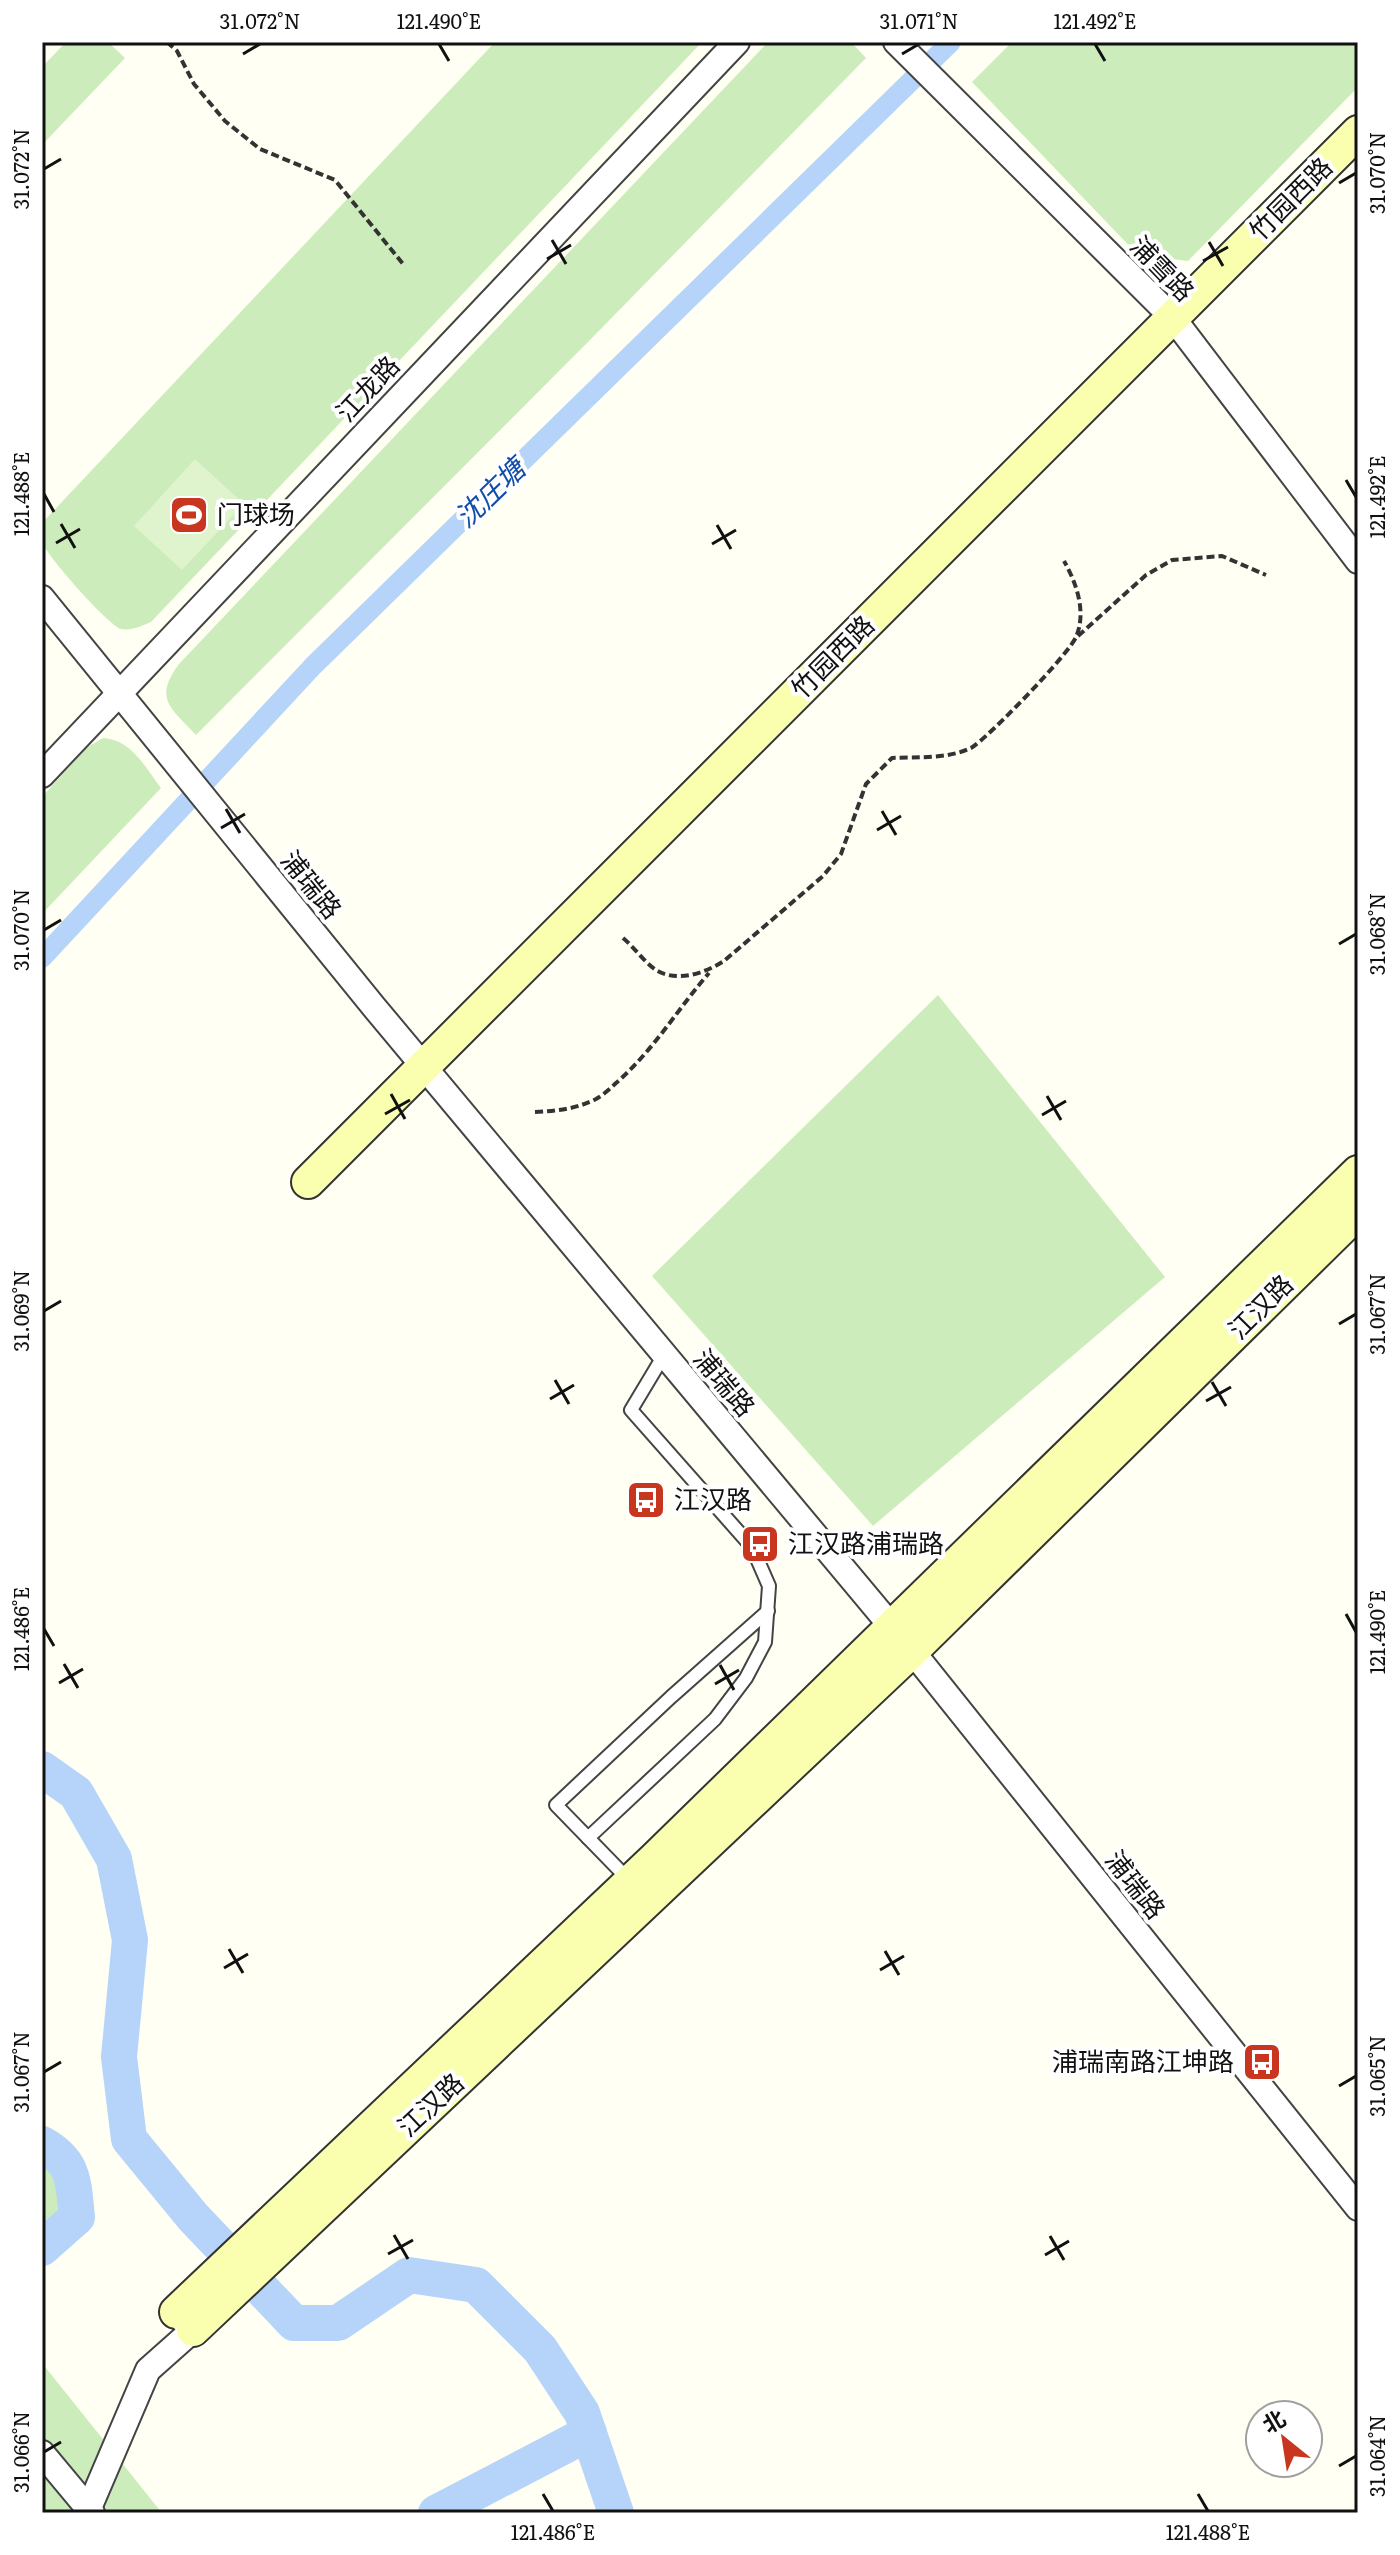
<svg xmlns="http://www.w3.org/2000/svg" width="1400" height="2555" viewBox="0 0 1400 2555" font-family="Literata,'Noto Sans SC',serif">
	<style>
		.green { fill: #ccedbb }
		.pitch { fill: #dff3cd }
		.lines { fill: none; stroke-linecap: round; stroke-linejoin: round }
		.canal { stroke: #b6d4f9; stroke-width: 20 }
		.river { stroke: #b6d4f9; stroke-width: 36 }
		.lane-casing { stroke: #444; stroke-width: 16 }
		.street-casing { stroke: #444; stroke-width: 28 }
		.secondary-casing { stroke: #333; stroke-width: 36 }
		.path { stroke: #333; stroke-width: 4; stroke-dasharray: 8 4; stroke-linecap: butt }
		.lane { stroke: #fff; stroke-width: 12 }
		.street { stroke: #fff; stroke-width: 24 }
		.secondary { stroke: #faffaf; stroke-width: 32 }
		.ticks { fill: none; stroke: #111; stroke-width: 3 }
		.labels { text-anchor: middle; stroke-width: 8; stroke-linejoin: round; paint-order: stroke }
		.street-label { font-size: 26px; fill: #111; stroke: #fff }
		.poi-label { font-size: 26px; fill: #111; stroke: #fff; text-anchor: start }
		.water-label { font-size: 28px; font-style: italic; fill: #124dab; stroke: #fff }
		.neatline { fill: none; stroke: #111; stroke-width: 3 }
		.ticks-label { font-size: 20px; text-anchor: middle; fill: #111 }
	</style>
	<rect width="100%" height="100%" fill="#fffff4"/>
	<g class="green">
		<polygon points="66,42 108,42 125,58 42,145 42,67"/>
		<path d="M495 42H702L151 622C142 626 131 631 121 629 108 625 46 555 42 542 40 537 42 528 42 523Z"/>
		<path d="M768 42H851L866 58 589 341 196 735C171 708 153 699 179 664Z"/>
		<polygon points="1012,42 1358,42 1358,87 1188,261 1138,255 972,82"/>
		<path d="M103 738C132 740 144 766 161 788L42 914V797L86 748Z"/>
		<polygon points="938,995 1165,1277 873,1526 652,1276"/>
		<polygon points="42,2159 55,2164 64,2202 42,2232"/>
		<polygon points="42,2363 162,2513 42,2513"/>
	</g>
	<polygon class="pitch" points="195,459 244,504 182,570 134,526"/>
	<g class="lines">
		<polyline class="canal" points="42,958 313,666 951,42"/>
		<g class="river">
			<polyline points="42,1769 76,1793 114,1859 130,1940 119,2057 129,2139 193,2217 294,2323 338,2323 409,2275 476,2285 540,2349 582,2413 616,2513"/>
			<path d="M42 2144C76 2163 73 2183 77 2217L42 2248"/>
			<polyline points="436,2513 589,2433"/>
		</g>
		<g class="lane-casing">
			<g id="lane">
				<polyline points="588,1838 715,1719 746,1678 765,1642 769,1586 752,1547 631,1410 664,1355"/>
				<polyline points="628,1879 556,1805 671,1697 768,1611"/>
			</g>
		</g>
		<g class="street-casing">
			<g id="street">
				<polyline points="896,42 1173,318 1358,561"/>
				<polyline points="42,598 374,1007 912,1651 1358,2208"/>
				<polyline points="42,775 737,42"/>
				<polyline points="42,2453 92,2513"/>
				<polyline points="89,2508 148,2370 193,2330 183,2320"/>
			</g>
		</g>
		<g class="secondary-casing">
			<g id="secondary">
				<polyline points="308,1182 1358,132"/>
				<polyline points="176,2312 655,1858 1358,1172"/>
				<polyline points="193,2330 912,1651 1358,1212"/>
			</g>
		</g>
		<g class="path">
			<polyline points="167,42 177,51 194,84 225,121 260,149 335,180 403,264"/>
			<polyline points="1078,636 1146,575 1172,560 1222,556 1266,575"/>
			<path d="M623 938C635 948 644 962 656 970 677 983 705 973 724 961L823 876 841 854 866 784 892 758C916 757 948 759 971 748 988 738 1069 654 1076 637 1087 612 1076 582 1064 561"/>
			<path d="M535 1112C557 1111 576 1109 596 1099 603 1095 610 1089 616 1083 653 1051 677 1010 709 973"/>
		</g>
		<use href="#lane" class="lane"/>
		<use href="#street" class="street"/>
		<use href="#secondary" class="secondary"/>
	</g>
	<path class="ticks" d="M439 44 449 61M1095 44 1105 61M243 54 260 44M902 54 919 44M44 169 61 159M1339 183 1356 173M552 240 566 264M1209 242 1223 266M547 259 571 245M1203 261 1228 247M1346 480 1356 497M44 494 54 512M61 524 75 548M717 525 731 549M56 543 80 529M712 544 736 530M226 809 240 833M882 811 896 835M221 828 245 814M877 830 901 816M44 930 61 920M1339 944 1356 934M391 1094 405 1119M1047 1096 1061 1120M385 1114 410 1100M1042 1115 1066 1101M44 1311 61 1301M1339 1324 1356 1314M555 1380 569 1404M1212 1382 1226 1406M550 1399 574 1385M1206 1401 1231 1387M1346 1614 1356 1632M44 1629 54 1646M64 1664 78 1688M720 1665 734 1690M59 1683 83 1669M715 1684 739 1670M229 1949 243 1973M885 1951 899 1975M224 1968 248 1954M880 1970 904 1956M44 2072 61 2062M1339 2086 1356 2076M394 2235 408 2259M1050 2236 1064 2260M388 2254 413 2240M1045 2255 1069 2241M44 2452 61 2442M1339 2466 1356 2456M543 2494 553 2511M1198 2494 1208 2511"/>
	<defs>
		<g id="stadium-square" transform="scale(2)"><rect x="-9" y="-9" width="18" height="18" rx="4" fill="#c93620" stroke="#fff"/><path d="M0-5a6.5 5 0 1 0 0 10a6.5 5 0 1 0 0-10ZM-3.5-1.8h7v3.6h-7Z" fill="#fff"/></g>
		<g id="bus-square" transform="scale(2)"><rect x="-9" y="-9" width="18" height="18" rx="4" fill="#c93620" stroke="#fff"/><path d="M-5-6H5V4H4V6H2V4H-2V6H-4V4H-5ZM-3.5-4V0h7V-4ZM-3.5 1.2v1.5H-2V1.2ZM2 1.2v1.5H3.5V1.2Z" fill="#fff"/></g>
	</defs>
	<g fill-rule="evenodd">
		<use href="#stadium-square" x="189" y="515"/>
		<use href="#bus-square" x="646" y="1500"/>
		<use href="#bus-square" x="760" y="1544"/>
		<use href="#bus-square" x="1262" y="2062"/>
	</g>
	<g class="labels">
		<g class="street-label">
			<text transform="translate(1291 199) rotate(-45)" y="9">竹园西路</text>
			<text transform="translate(1162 269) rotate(46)" y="9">浦雪路</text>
			<text transform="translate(368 389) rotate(-47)" y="9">江龙路</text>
			<text transform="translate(833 657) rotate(-45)" y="9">竹园西路</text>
			<text transform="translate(311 885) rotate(51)" y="9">浦瑞路</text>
			<text transform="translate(1261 1307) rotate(-45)" y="9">江汉路</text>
			<text transform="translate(724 1383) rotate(50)" y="9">浦瑞路</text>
			<text transform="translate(1135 1885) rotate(52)" y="9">浦瑞路</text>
			<text transform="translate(431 2105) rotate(-43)" y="9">江汉路</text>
		</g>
		<g class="poi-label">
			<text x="217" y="524">门球场</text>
			<text x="674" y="1509">江汉路</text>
			<text x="788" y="1553">江汉路浦瑞路</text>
			<text x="1234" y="2071" text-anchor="end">浦瑞南路江坤路</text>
		</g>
		<g class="water-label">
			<text transform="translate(490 493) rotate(-44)" y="10">沈庄塘</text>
		</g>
	</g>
	<rect width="1400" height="2555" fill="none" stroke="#ffffff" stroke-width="88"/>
	<g transform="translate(1284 2439) rotate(330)"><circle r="38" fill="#ffffff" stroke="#a0a0a0" stroke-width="2"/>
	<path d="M0-6L14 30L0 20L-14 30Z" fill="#c93620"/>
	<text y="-12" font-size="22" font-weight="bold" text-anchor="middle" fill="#111111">北</text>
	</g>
	<rect x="44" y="44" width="1312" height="2467" class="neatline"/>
	<g class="ticks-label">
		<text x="260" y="29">31.072°N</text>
		<text x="439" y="29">121.490°E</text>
		<text x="919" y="29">31.071°N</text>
		<text x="1095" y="29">121.492°E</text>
		<text transform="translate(22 169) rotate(-90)" y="7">31.072°N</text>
		<text transform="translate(1378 173) rotate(-90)" y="7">31.070°N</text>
		<text transform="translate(22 494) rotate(-90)" y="7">121.488°E</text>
		<text transform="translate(1378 497) rotate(-90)" y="7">121.492°E</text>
		<text transform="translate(22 930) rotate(-90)" y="7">31.070°N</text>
		<text transform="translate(1378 934) rotate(-90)" y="7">31.068°N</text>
		<text transform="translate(22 1311) rotate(-90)" y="7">31.069°N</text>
		<text transform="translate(1378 1314) rotate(-90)" y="7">31.067°N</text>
		<text transform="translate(22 1629) rotate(-90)" y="7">121.486°E</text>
		<text transform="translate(1378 1632) rotate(-90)" y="7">121.490°E</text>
		<text transform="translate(22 2072) rotate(-90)" y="7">31.067°N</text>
		<text transform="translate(1378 2076) rotate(-90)" y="7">31.065°N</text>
		<text transform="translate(22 2452) rotate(-90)" y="7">31.066°N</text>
		<text transform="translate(1378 2456) rotate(-90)" y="7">31.064°N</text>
		<text x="553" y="2540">121.486°E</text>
		<text x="1208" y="2540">121.488°E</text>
	</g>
</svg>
